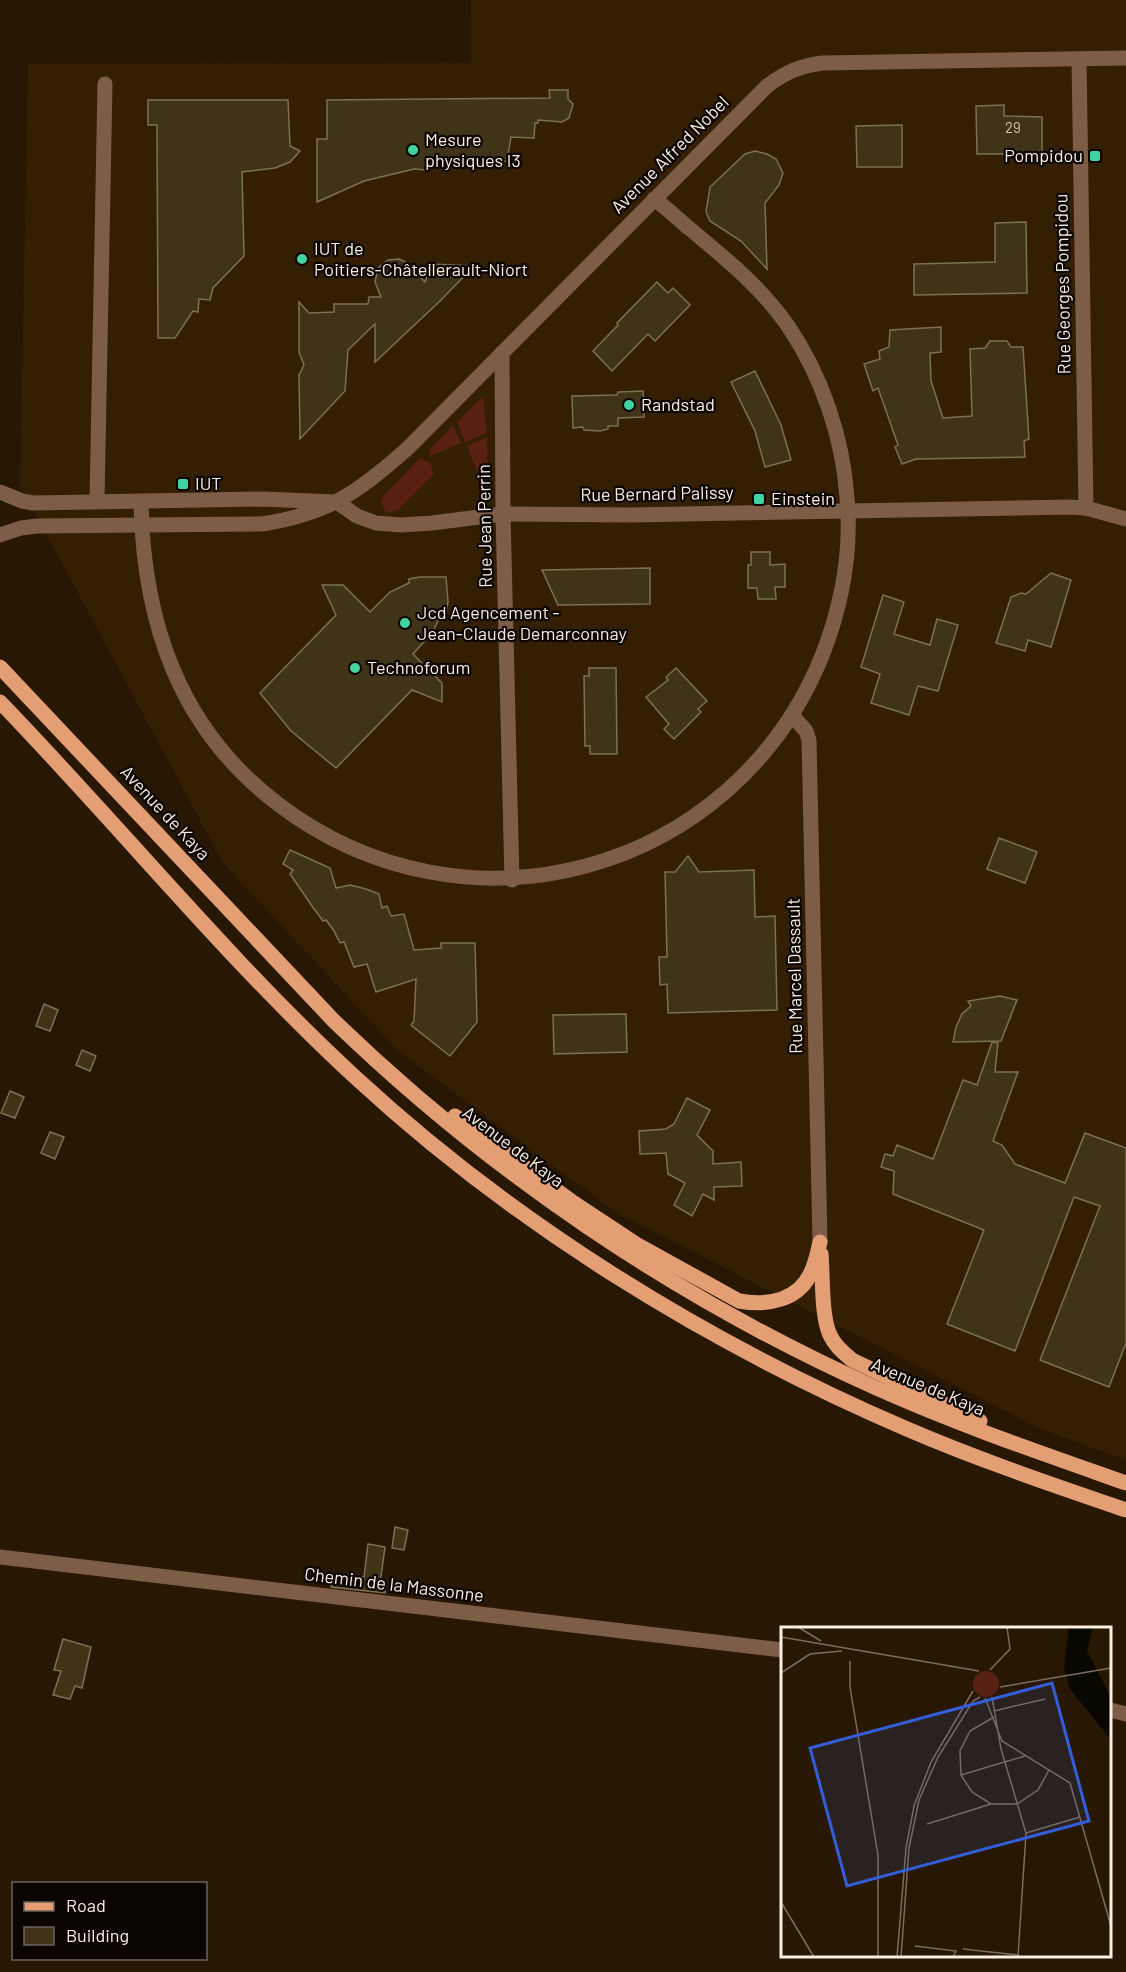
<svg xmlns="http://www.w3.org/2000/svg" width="1126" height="1972" viewBox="0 0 1126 1972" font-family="Barlow,sans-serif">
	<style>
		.built { fill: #341f02 }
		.green { fill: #592014 }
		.building { fill: #3f3417; stroke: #7b7154; stroke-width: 1.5 }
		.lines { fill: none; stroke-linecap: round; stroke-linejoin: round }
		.minor { stroke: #7d5c48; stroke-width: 15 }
		.major { stroke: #e39e73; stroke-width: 15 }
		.poi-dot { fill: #41d4a1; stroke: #0b0501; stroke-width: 2 }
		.labels { text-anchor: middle; stroke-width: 4.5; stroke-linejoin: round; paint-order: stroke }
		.number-label { font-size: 15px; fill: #ccc0af }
		.poi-label { font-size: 18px; fill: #fbefe2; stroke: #0b0501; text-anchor: start }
		.street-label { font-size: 18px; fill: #fbefe2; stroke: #0b0501 }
		.inset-road { fill: none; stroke: #7c6d5c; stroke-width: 1.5 }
		.view { fill: #335ed9; fill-opacity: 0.15; stroke: #335ed9; stroke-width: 3 }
		.inset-edge { fill: none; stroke: #fbefe2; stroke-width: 3 }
	</style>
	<rect width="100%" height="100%" fill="#281702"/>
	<polygon class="built" points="471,0 1126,0 1126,1460 1041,1429 615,1212 398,1051 223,863 20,485 28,64 470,63"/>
	<g class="green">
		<polygon points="483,396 487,433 465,442 457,422"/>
		<polygon points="453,425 461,443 431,456 429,450"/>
		<polygon points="487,437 488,478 481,480 467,446"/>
		<polygon points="420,458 430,463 434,474 398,510 389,513 385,511 381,503 383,496"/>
	</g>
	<g class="building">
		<polygon points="549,90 568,90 568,99 573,104 569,118 562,122 538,120 538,123 535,123 534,138 511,137 507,161 463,162 431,166 426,170 414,169 364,181 317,202 317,139 327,139 327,100 550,98"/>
		<polygon points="148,100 288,100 290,146 300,151 290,162 275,168 242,172 244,256 213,288 210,300 199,299 198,312 193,311 175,338 158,338 157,125 148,125"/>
		<polygon points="1004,105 1004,116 1042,117 1042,154 977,154 976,106"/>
		<polygon points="902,125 902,167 857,167 856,126"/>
		<polygon points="755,151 767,154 776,159 783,173 779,185 765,203 767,269 741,241 710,221 706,212 710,187 745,154"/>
		<polygon points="1026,222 1027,293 914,295 914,264 995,262 995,223"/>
		<polygon points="399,259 408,263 425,282 431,264 474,266 440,301 375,362 375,324 348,350 345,391 300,439 299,375 304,365 299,352 299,302 309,313 334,312 334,304 368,304 369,297 381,297 375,282 378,268 388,260"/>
		<polygon points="657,282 668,293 673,288 690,305 655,341 648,334 612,371 593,351 618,325 617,323"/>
		<polygon points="941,327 941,352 930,353 931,381 943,418 972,416 970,349 985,348 990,341 1007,341 1011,347 1023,347 1029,439 1024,441 1025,457 916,459 902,464 895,447 898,445 878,388 873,391 864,364 880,359 879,351 889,347 890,330"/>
		<polygon points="755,371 781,425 791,460 765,467 755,431 731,382"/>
		<polygon points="643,391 644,417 618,418 618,426 608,426 608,429 600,431 584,430 583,427 573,428 572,396 617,395 618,392"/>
		<polygon points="751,552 770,552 770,565 785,564 785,587 775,587 776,599 758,599 757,588 748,588 748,565 751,565"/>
		<polygon points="650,568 650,604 558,605 542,570"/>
		<polygon points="1051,573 1071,580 1051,647 1028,640 1025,651 996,643 1011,597 1021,593 1026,594"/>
		<polygon points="420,577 446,577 448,601 446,616 441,615 432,633 413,654 442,683 442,702 412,690 336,768 291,731 260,693 336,615 322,585 343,585 370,612 390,592 409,583 409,579"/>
		<polygon points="883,595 904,602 894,634 930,645 937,619 958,625 938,691 918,686 909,715 871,703 880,674 861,667"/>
		<polygon points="589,668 616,668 617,754 590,754 590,746 585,746 584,676 589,676"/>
		<polygon points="676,668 707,701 698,709 701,712 674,739 664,729 669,724 646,697 668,680 666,677"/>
		<polygon points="999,838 1037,852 1025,883 987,869"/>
		<polygon points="290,850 330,868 336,888 350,885 366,889 379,894 382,908 387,906 391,916 404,914 414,950 441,948 441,943 475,943 477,1022 450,1056 411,1025 414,1021 416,979 376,992 367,964 354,967 344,942 340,943 334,931 326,920 323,921 312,906 290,874 293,870 283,864"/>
		<polygon points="688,856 699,872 754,870 755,917 775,916 777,1010 668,1013 667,984 660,985 659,957 667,957 665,872 675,872"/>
		<polygon points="1000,996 1017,1000 1001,1041 953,1042 956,1027 962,1014 971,1006 968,1001"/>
		<polygon points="44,1004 58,1010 50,1031 36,1026"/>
		<polygon points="626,1014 627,1052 554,1054 553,1015"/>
		<polygon points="992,1042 998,1043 995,1072 1018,1072 993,1141 1002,1145 1015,1164 1065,1183 1085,1133 1126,1148 1126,1343 1109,1387 1040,1360 1100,1206 1074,1197 1015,1351 947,1324 984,1230 893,1194 894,1171 881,1167 885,1154 893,1156 897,1145 933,1159 963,1080 977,1085"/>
		<polygon points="82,1050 96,1056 90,1071 76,1065"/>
		<polygon points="10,1091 24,1097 15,1118 1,1113"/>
		<polygon points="687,1098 710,1110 697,1135 713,1151 713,1164 741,1162 742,1186 714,1187 714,1200 703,1194 692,1216 674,1205 685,1183 668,1174 666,1153 640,1154 639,1131 666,1129 674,1124"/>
		<polygon points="50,1132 64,1137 55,1159 41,1153"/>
		<polygon points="395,1527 408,1530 404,1550 392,1548"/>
		<polygon points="368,1544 385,1547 380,1584 385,1585 385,1593 331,1587 333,1574 364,1577"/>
		<polygon points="63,1639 91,1647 82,1688 75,1686 70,1699 53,1695 61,1671 54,1670"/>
	</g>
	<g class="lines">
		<g class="minor">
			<polyline points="1079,59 1086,508"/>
			<polyline points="502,353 503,514 512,880"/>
			<polyline points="0,492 22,501 33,503 263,499 334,502"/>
			<polyline points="97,501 105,84"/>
			<path d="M141 501C143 622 179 729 278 804 465 947 733 875 822 656 842 605 852 553 847 498 843 438 822 376 788 326 762 288 725 258 690 229 678 219 667 208 654 199"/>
			<polyline points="337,502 357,516 376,523 401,525 432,523 503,514 631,515 1069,507 1086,508 1126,519"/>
			<path d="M0 535 21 528 37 526 262 524C328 514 359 492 408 448L767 86C786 72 799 66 823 63L1126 58"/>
			<polyline points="792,715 806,731 809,740 820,1242"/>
			<polyline points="0,1557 782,1650"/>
			<polyline points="1110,1710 1126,1714"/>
		</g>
		<g class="major">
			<path d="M0 667 333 1020C490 1172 674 1297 874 1387 956 1424 1041 1453 1126 1483"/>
			<path d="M0 702C120 826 228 960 355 1077 515 1225 707 1343 907 1429 979 1460 1053 1485 1126 1510"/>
			<path d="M455 1116 574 1203 636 1244 739 1301C767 1306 800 1301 812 1270 816 1261 818 1251 820 1242"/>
			<path d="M821 1254C823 1276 821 1316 830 1335 835 1346 843 1352 852 1360L980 1421"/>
		</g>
	</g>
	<g class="poi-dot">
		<circle cx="413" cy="150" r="6"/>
		<rect x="1089" y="150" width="12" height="12" rx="3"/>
		<circle cx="302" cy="259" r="6"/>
		<circle cx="629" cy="405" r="6"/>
		<rect x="177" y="478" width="12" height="12" rx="3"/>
		<rect x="753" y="493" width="12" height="12" rx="3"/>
		<circle cx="405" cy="623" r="6"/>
		<circle cx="355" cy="668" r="6"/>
	</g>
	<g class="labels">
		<g class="number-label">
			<text x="1013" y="133">29</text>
		</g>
		<g class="poi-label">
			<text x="425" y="146">Mesure<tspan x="425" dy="21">physiques I3</tspan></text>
			<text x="1083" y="162" text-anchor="end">Pompidou</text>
			<text x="314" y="255">IUT de<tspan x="314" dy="21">Poitiers-Châtellerault-Niort</tspan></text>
			<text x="641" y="411">Randstad</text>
			<text x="195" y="490">IUT</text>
			<text x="771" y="505">Einstein</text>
			<text x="417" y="619">Jcd Agencement -<tspan x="417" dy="21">Jean-Claude Demarconnay</tspan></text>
			<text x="367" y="674">Technoforum</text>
		</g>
		<g class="street-label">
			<text transform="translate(670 155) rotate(-45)" y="6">Avenue Alfred Nobel</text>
			<text transform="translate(1063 284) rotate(-91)" y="6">Rue Georges Pompidou</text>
			<text transform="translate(657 494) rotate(-1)" y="6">Rue Bernard Palissy</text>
			<text transform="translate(485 526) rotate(-91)" y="6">Rue Jean Perrin</text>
			<text transform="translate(165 813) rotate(47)" y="6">Avenue de Kaya</text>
			<text transform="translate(795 976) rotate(-91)" y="6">Rue Marcel Dassault</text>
			<text transform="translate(513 1147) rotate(37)" y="6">Avenue de Kaya</text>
			<text transform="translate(928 1387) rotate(23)" y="6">Avenue de Kaya</text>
			<text transform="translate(394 1585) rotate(7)" y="6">Chemin de la Massonne</text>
		</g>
	</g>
	<g transform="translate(781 1627)">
		<rect width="330" height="330" fill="#281702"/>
		<path d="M192 57a13 13 0 1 1 26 0a13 13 0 1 1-26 0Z" fill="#592014"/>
		<path d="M288 0H312L306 24 330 70V113L289 62 283 41Z" fill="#080700"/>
		<path class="inset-road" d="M17 0 40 14M0 10 198 44M69 34V60L97 228V330M209 43 229 22 226 0M0 46 29 27 61 24M219 60 330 41M211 70 220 122 245 206 237 330M204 71 221 114 289 156 330 299M213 84 264 72M213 90 189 104 179 124 180 148 191 165 210 177H236L257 163 268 143M180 148 244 129M146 197 210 177M245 206 299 190M0 275 33 330M134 319 175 324 172 330M182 322 237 328M116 330 125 221 133 179 150 135 192 64M120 330 128 221 138 173 157 130 192 74 199 70"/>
		<path class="view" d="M271 56 308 194 66 259 29 121Z"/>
		<rect width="330" height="330" class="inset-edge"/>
	</g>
	<rect x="12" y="1882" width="195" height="78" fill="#0b0501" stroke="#6b635b" stroke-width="1.5"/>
	<rect x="24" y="1902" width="30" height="9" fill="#e39e73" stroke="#6b635b" stroke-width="1.5"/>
	<text x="66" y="1912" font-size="18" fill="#fbefe2">Road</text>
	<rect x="24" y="1927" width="30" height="18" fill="#3f3417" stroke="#6b635b" stroke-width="1.5"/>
	<text x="66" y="1942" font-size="18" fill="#fbefe2">Building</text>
</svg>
